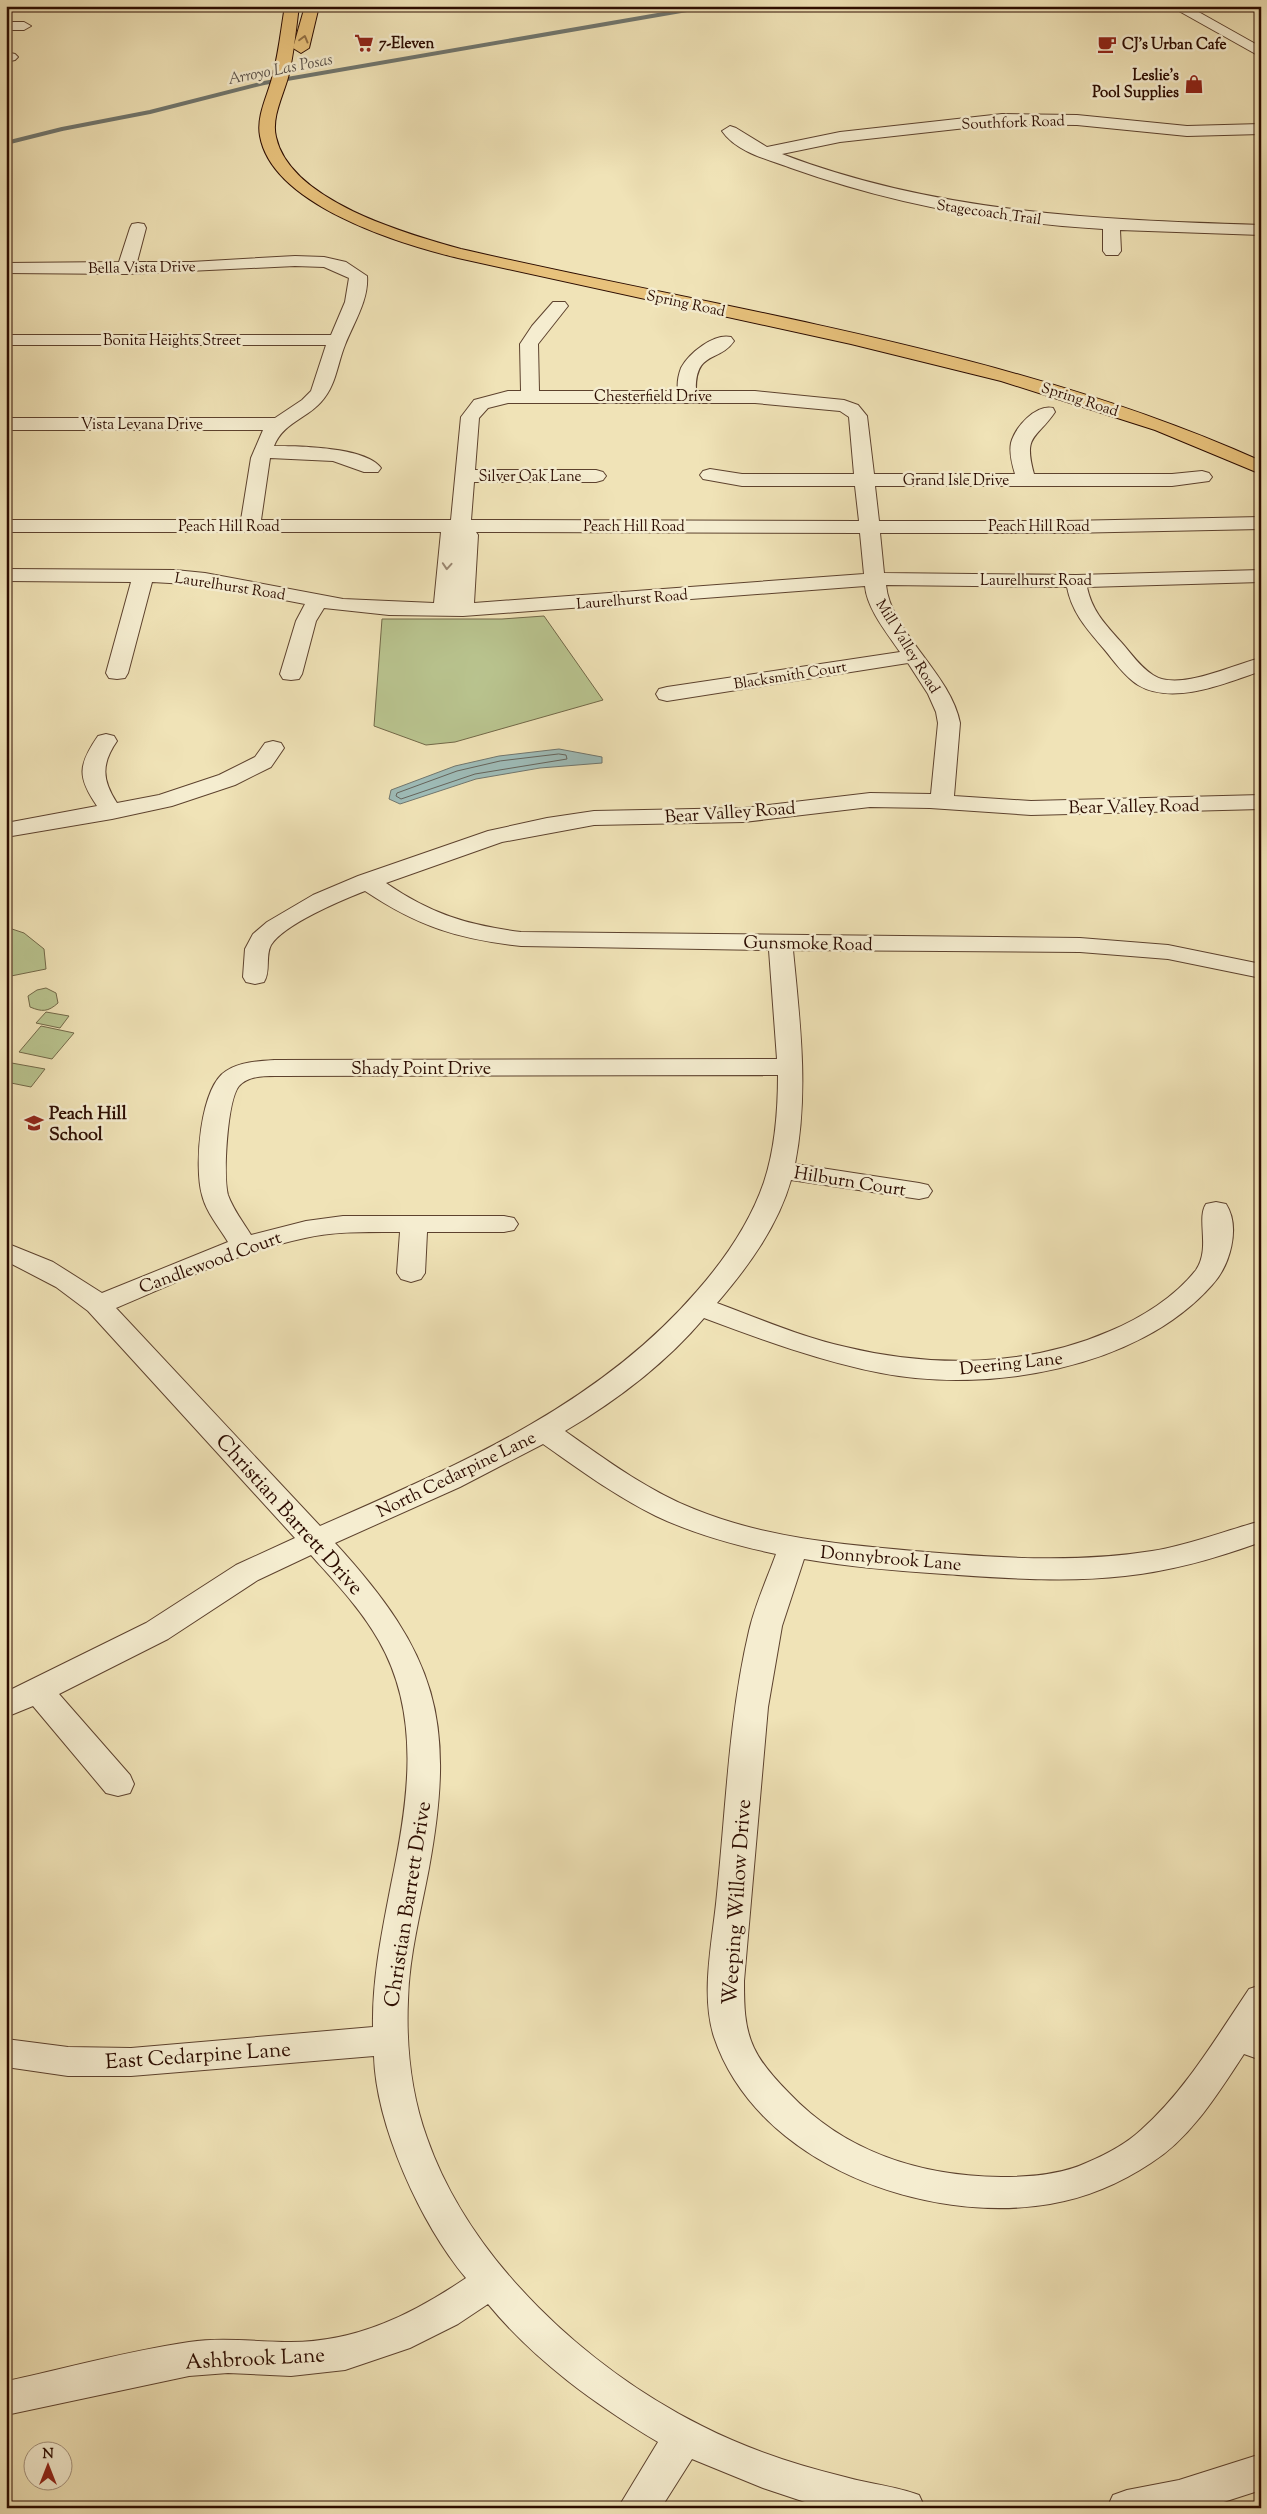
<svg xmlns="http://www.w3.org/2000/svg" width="1267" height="2514" viewBox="0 0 1267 2514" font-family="'Sorts Mill Goudy',serif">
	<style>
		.green { fill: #b9c48f; stroke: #726848 }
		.water { fill: #9ebcb8; stroke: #70766e }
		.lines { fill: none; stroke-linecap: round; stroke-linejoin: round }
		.shore { stroke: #65645c; stroke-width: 1 }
		.stream { stroke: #70766e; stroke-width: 4 }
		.minor-casing { stroke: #5d422e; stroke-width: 2 }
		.major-casing { stroke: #2c0c00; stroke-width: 2 }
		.minor { fill: #f5edd0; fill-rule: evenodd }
		.major { fill: #e8c27c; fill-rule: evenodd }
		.oneway { stroke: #937044 }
		.oneway2 { stroke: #9b8872 }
		.labels { text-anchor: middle; stroke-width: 5; stroke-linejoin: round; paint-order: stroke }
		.far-poi-label { font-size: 15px; font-weight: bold; fill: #2c0c00; stroke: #f5edd0; text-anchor: start }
		.far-street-label { font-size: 15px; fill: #2c0c00; stroke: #f5edd0 }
		.far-water-label { font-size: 16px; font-style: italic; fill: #5a524a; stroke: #f5edd0 }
		.street-label { font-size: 18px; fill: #2c0c00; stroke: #f5edd0 }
		.poi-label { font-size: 18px; font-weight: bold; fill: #2c0c00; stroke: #f5edd0; text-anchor: start }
		.near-street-label { font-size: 21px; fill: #2c0c00; stroke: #f5edd0 }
	</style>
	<rect width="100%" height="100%" fill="#f0e3b7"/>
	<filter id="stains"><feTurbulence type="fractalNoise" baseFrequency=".004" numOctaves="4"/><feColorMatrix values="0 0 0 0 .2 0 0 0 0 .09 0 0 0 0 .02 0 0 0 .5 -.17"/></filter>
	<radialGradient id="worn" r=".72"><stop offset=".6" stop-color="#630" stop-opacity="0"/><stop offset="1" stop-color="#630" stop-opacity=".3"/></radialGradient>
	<g class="green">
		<polygon points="544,616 603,700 455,742 426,745 374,726 382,619 502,619"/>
		<polygon points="6,927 24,933 44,949 46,969 6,977"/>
		<path d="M46 988 56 993 58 1003C48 1012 42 1012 30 1007L28 996 37 990Z"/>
		<polygon points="46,1012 69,1016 60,1028 36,1023"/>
		<polygon points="41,1026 74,1033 52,1059 19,1052"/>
		<polygon points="6,1062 45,1069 31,1087 6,1082"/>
	</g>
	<polygon class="water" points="559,749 602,757 602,763 540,768 476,779 400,804 389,799 391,790 455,766 499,756"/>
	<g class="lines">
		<polygon class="shore" points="559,754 566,755 567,759 475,774 401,799 396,796 397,793 457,771 500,761"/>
		<polyline class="stream" points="6,143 62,129 150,112 264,83 710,6"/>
		<g class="minor-casing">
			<g id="minor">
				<polygon points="1170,6 1188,6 1261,47 1261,57"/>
				<polygon points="6,22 24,22 31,26 24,30 6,30"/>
				<polygon points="6,52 15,54 18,57 15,60 6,62"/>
				<path d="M1002 114 1077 115 1187 126 1261 124V134L1187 136 1077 125 1002 124 840 142 782 154C936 213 1098 220 1261 225V235L1120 230 1121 251 1118 255H1106L1103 251V229C996 223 892 204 791 168 769 160 736 152 722 131L730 126 736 128 767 147 840 132Z"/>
				<path d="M138 223 144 224 146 228 137 262H191L295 256 324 257 346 262 367 276C369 300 353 324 345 345 337 365 336 386 321 402 306 419 283 423 274 446 298 446 366 447 381 468L378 472H364L333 461 270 458 261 520H451L461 417 474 400 508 391H521L520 344 532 326 553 302H565L568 306 538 344 539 391H678C677 384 678 376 681 368 689 353 714 333 731 337L734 341C719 363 695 350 696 391H755L844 400 858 405 867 416 874 474H1015C1012 464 1009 453 1011 443 1015 427 1036 404 1053 408L1055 412C1036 440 1023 434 1034 474H1172L1202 471 1209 473 1212 477 1209 481 1172 486H875L879 521H1066L1261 517V529L1066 533H880L884 573 1076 575 1261 570V582L1087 587C1092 611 1105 624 1121 642 1131 653 1140 667 1153 675 1179 692 1234 664 1261 658V671C1226 683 1173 706 1138 685 1124 676 1114 661 1104 649 1087 629 1072 613 1067 587L886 585C890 631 951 674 960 723L954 796 1031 801 1261 795V809L1031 815 930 808 870 807 744 822 594 825 502 842 386 883C431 914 467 925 521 932L1080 938 1168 945 1261 964V978L1168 959 1080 952 793 950C800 1022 809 1093 795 1164L919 1183 928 1185 932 1191 928 1197 919 1199 791 1180C778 1226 748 1267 717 1303 760 1319 802 1337 846 1347 932 1368 1028 1367 1110 1331 1141 1318 1175 1297 1196 1270 1211 1248 1196 1219 1206 1204L1216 1202 1226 1204C1241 1227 1230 1266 1212 1285 1138 1369 988 1394 881 1373 820 1361 763 1340 704 1318 666 1363 616 1401 565 1431 606 1460 647 1490 694 1509 767 1539 848 1545 926 1552 1001 1558 1077 1563 1152 1551 1190 1545 1224 1531 1261 1521V1542C1217 1558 1172 1571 1125 1576 1065 1583 1004 1578 944 1574 897 1571 850 1567 804 1559L782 1626 768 1707 744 1981C744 2004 744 2027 754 2048 762 2065 776 2080 789 2093 845 2152 920 2176 1001 2177 1029 2177 1060 2175 1086 2163 1105 2155 1126 2144 1141 2130 1185 2091 1216 2038 1249 1989L1261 1985V2060L1244 2054C1219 2092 1191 2138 1151 2163 1121 2183 1086 2198 1050 2204 927 2225 757 2165 714 2037 700 1993 713 1939 717 1894 726 1807 729 1716 749 1631 755 1605 767 1579 776 1554 734 1545 694 1534 656 1516 615 1496 579 1469 543 1444L460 1487 335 1543C437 1654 456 1720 429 1868 421 1911 409 1956 408 2000 406 2045 411 2094 427 2138 470 2261 587 2368 702 2426 747 2449 796 2465 845 2477 870 2484 896 2486 919 2495L925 2508H823L763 2488 692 2459 661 2508H618L658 2442C595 2404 535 2361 488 2304L458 2324 410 2348 345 2370 291 2376 228 2373 189 2376 6 2415 7 2381C67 2368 128 2351 189 2342 223 2337 257 2342 291 2342 357 2342 413 2314 466 2278 421 2224 376 2126 374 2056L131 2076H68L6 2067V2039L68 2047 131 2048 373 2027C372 1979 382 1932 391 1885 408 1804 422 1716 379 1641 361 1609 335 1582 311 1555L258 1580 168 1639 59 1694 130 1775 134 1784 130 1793 118 1796 106 1793 33 1706 6 1717V1692L146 1623 236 1565 295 1538 88 1311 56 1287 6 1261V1243L53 1262 102 1293 228 1242C219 1227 206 1212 202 1195 194 1167 200 1087 226 1071 240 1062 259 1061 275 1060L777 1059 769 950 521 946C458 939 419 927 365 891 342 900 284 924 271 945 265 956 271 971 264 982L255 984 246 982 243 977 245 949 253 934 267 922 313 895 358 876 488 831 547 818 594 811 744 808 870 793 931 794 938 723 936 712 928 694 908 663 667 701 659 699 656 694 659 689 667 687 900 652C887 633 867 609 865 586L463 616 389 615 324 608 316 621 302 674 299 679 291 680 283 679 280 674 296 621 305 604 205 585 152 582 128 673 125 678 117 679 109 678 106 673 131 582 6 581V569L175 570 205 573 343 599 434 603 441 532H6V520H241L251 458 263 430H6V418H275L302 400 311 391 326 345H6V335H331L345 302 349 278 324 267 295 266 126 274 6 273V263L119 262 130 228 132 224ZM508 403H755L840 411 849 417 854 474H742L710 469 703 471 700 475 703 479 742 486H855L859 521 471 520 474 482H596L603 480 606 476 603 472 596 470H475L479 418 488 408ZM476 532 860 533 864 574 474 603 478 535ZM778 1075C778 1111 775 1149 764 1182 750 1223 725 1259 697 1291 597 1407 456 1466 320 1526L116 1308C178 1282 239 1252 305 1238 336 1231 368 1232 400 1232L397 1273 401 1279 411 1282 421 1279 425 1273 427 1232H504L514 1230 518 1224 514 1218 504 1216H343L306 1221 251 1235C243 1222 233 1209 228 1195 223 1176 227 1101 239 1086 248 1076 263 1076 275 1076Z"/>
				<path d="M106 734 114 736 117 741C101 764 102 780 117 803L159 795 219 775 255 757 265 743 273 741 281 743 284 748 271 767 235 785 172 806 112 819 6 837V823L97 806C77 777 78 765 98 736Z"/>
				<polygon points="1261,2454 1261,2490 1205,2508 1107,2508 1113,2495 1127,2490 1179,2480"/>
			</g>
		</g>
		<g class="major-casing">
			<g id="major">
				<path d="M285 6H299C296 29 294 52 289 74 284 94 271 117 276 137 290 201 407 234 461 249 729 311 1008 348 1261 461V474L1155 430 1001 381 851 344 458 258C400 244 272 205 260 136 256 115 269 93 273 74 279 51 281 29 285 6Z"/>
				<polygon points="305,6 319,6 309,48 301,53 293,48"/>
			</g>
		</g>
		<use href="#minor" class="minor"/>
		<use href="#major" class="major"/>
	</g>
	<defs><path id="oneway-chevron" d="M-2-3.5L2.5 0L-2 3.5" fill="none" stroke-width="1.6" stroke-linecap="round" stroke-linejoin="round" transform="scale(1.25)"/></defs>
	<use class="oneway" href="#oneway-chevron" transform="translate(304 39) rotate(-75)"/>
	<use class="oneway2" href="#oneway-chevron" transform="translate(447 566) rotate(94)"/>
	<defs>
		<g id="supermarket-bare" transform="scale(1.5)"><path d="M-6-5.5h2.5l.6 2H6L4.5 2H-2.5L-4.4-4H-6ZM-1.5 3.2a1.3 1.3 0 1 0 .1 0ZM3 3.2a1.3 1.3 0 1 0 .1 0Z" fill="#8f2418" stroke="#f5edd0" stroke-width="2.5" paint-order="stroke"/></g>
		<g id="cafe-bare" transform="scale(1.5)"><path d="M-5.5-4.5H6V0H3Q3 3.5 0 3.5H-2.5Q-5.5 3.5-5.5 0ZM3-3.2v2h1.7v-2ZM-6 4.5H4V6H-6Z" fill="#8f2418" stroke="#f5edd0" stroke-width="2.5" paint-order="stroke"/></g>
		<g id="shop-bare" transform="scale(1.5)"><path d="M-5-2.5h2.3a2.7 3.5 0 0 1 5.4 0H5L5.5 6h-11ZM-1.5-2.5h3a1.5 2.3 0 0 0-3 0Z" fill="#8f2418" stroke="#f5edd0" stroke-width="2.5" paint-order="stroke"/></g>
		<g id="school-bare" transform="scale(1.5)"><path d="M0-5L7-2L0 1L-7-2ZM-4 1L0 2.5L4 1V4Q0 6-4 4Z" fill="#8f2418" stroke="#f5edd0" stroke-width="2.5" paint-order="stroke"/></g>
	</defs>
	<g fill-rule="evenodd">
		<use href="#supermarket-bare" x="364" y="43"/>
		<use href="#cafe-bare" x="1107" y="44"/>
		<use href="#shop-bare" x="1194" y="84"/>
		<use href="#school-bare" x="34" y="1123"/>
	</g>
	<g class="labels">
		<g class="far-poi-label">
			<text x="379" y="48">7-Eleven</text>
			<text x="1122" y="49">CJ's Urban Cafe</text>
			<text x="1179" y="80" text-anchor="end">Leslie's<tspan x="1179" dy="17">Pool Supplies</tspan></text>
		</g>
		<g class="far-street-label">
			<text transform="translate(1013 122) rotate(-2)" y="5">Southfork Road</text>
			<text transform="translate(989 212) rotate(8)" y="5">Stagecoach Trail</text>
			<text transform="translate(142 267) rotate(-1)" y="5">Bella Vista Drive</text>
			<text transform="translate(686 303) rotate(12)" y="5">Spring Road</text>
			<text x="172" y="345">Bonita Heights Street</text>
			<text x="653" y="401">Chesterfield Drive</text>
			<text transform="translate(1080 399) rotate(18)" y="5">Spring Road</text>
			<text x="142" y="429">Vista Levana Drive</text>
			<text x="530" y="481">Silver Oak Lane</text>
			<text x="956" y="485">Grand Isle Drive</text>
			<text x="229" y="531">Peach Hill Road</text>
			<text x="634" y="531">Peach Hill Road</text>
			<text x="1039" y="531">Peach Hill Road</text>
			<text x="1036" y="585">Laurelhurst Road</text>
			<text transform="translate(230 586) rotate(9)" y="5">Laurelhurst Road</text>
			<text transform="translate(632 599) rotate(-5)" y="5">Laurelhurst Road</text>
			<text transform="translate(908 646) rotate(58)" y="5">Mill Valley Road</text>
			<text transform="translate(790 675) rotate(-9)" y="5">Blacksmith Court</text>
		</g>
		<g class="far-water-label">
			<text transform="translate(280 68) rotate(-11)" y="6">Arroyo Las Posas</text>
		</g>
		<g class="street-label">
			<text transform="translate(1134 806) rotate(-1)" y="6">Bear Valley Road</text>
			<text transform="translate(730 812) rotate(-4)" y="6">Bear Valley Road</text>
			<text transform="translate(808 943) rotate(1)" y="6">Gunsmoke Road</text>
			<text x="421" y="1074">Shady Point Drive</text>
			<text transform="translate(850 1181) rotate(9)" y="6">Hilburn Court</text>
			<text transform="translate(210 1262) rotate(-20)" y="6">Candlewood Court</text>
			<text transform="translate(1011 1363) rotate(-6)" y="6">Deering Lane</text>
			<text transform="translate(456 1474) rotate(-26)" y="6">North Cedarpine Lane</text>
			<text transform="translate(891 1558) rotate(5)" y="6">Donnybrook Lane</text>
		</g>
		<g class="poi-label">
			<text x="49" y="1119">Peach Hill<tspan x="49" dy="21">School</tspan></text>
		</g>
		<g class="near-street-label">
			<text transform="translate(290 1514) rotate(48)" y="7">Christian Barrett Drive</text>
			<text transform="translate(736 1902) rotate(-86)" y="7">Weeping Willow Drive</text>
			<text transform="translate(407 1904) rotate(-81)" y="7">Christian Barrett Drive</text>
			<text transform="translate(198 2055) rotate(-4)" y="7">East Cedarpine Lane</text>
			<text transform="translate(255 2358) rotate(-3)" y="7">Ashbrook Lane</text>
		</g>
	</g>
	<rect width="1267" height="2514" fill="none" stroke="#f0e3b7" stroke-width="25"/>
	<rect x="8" y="8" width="1252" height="2499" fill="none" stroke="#2c0c00" stroke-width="2.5"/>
	<rect x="12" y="12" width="1242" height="2489" fill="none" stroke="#2c0c00"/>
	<g transform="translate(48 2466)"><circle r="24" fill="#f5edd0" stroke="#a5937d"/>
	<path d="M0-4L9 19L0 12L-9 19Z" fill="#8f2418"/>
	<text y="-8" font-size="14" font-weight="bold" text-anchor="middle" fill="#2c0c00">N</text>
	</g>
	<rect width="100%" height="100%" filter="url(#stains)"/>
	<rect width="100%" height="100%" fill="url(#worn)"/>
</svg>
